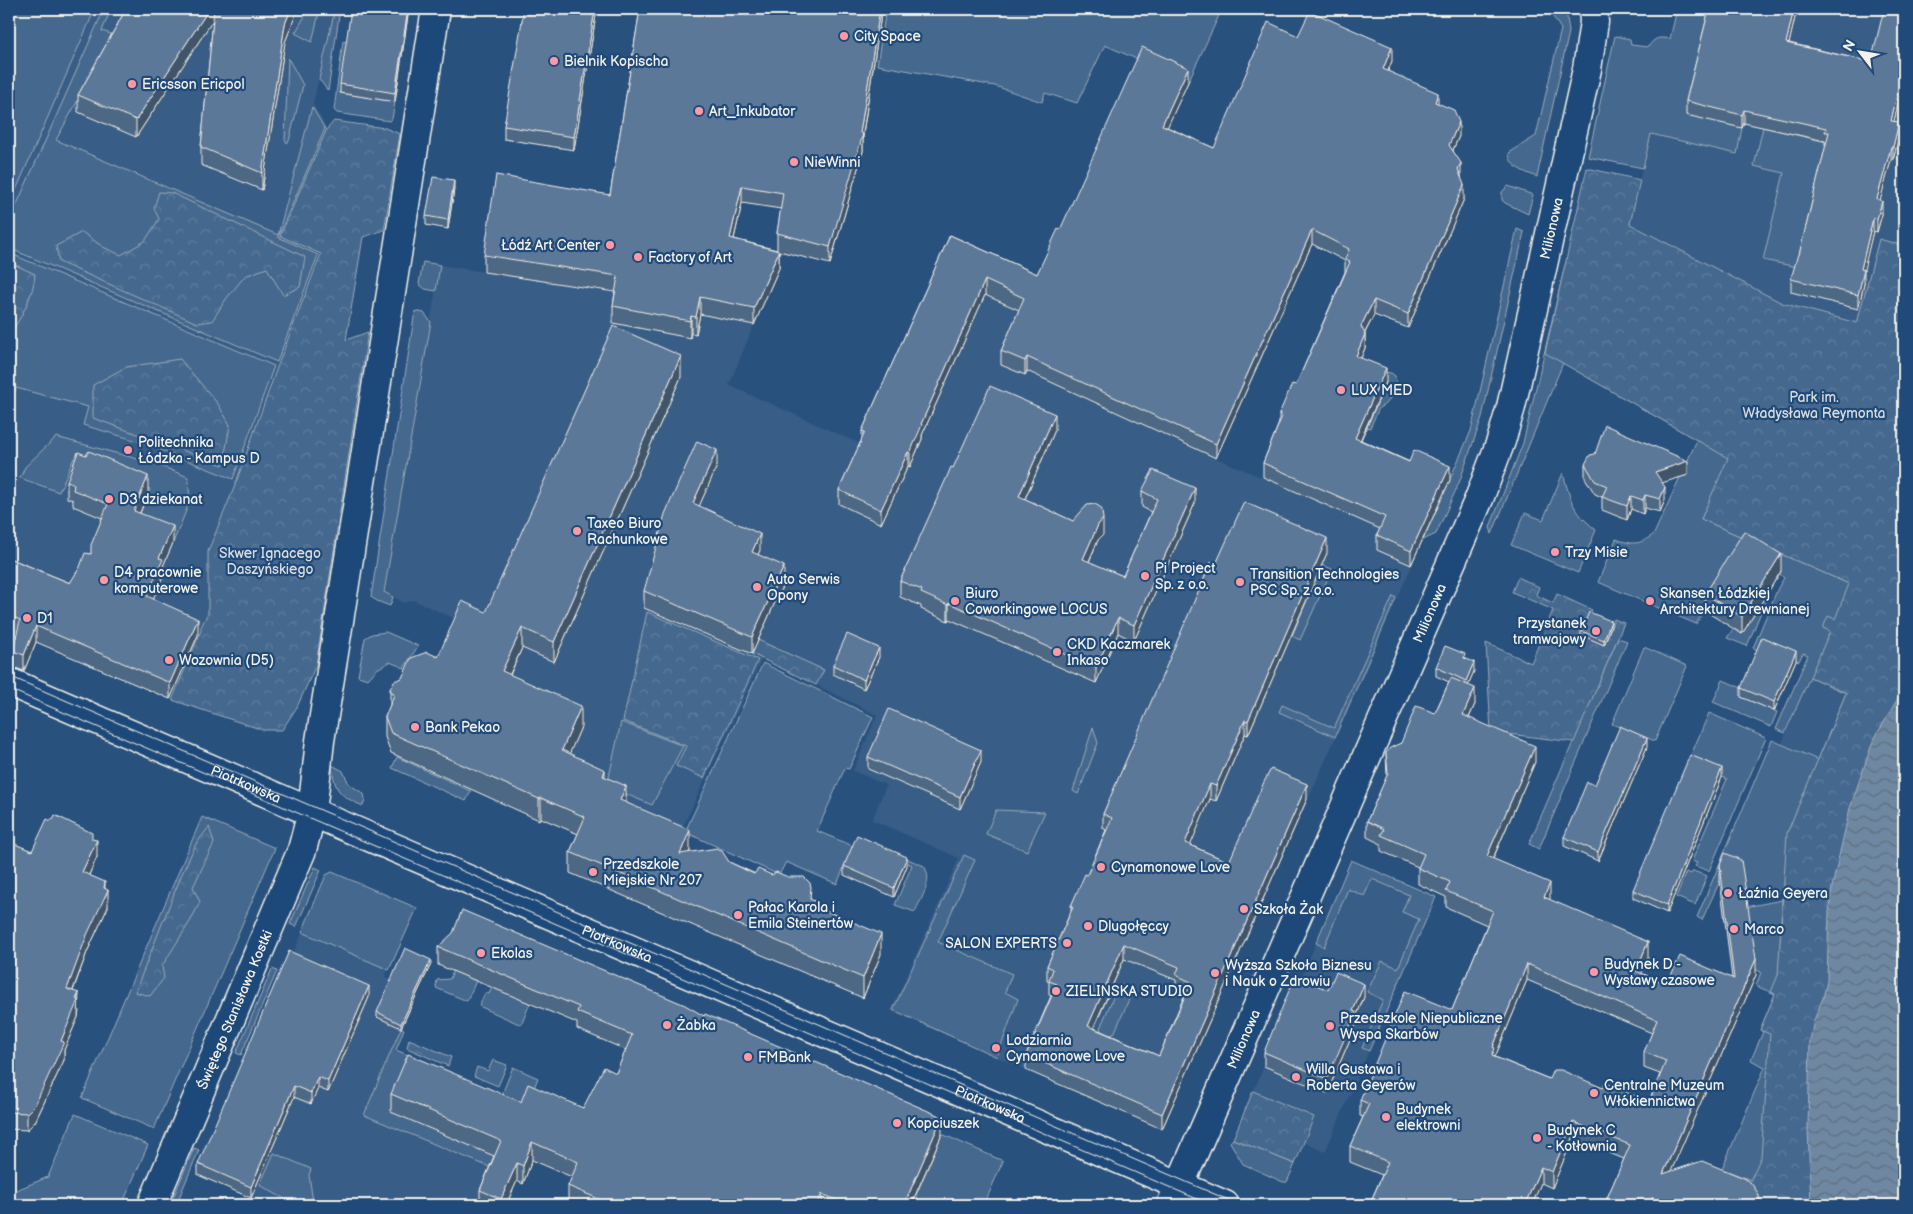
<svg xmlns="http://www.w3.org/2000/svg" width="1913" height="1214" viewBox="0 0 1913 1214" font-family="'Balsamiq Sans',sans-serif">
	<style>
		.built { fill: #375d86 }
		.green { fill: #45688e; stroke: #9cacbb; fill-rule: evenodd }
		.forest { fill: url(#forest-crowns); stroke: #9cacbb }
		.water { fill: url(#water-waves); stroke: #a4b2be }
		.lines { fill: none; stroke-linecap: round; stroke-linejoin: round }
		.street-casing { stroke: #f4f1e8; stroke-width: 31 }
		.secondary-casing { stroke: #f4f1e8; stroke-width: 31 }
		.street { stroke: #1f4a7a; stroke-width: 28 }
		.secondary { stroke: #1f4a7a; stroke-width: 28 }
		.tram { stroke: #f4f1e8; stroke-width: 1 }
		.wall { fill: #4e6784; stroke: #f4f1e8; fill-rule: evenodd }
		.shaded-wall { fill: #40546b; stroke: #f4f1e8 }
		.building { fill: #5b7899; stroke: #f4f1e8; fill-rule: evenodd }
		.poi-dot { fill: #ff9aa2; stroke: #1f4a7a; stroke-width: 2 }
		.labels { text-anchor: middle; stroke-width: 4.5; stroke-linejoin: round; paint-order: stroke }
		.poi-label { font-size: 14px; fill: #f4f1e8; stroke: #1f4a7a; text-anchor: start }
		.street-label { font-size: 14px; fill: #f4f1e8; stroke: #1f4a7a }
		.park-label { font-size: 14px; fill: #dadcda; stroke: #1f4a7a }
	</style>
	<defs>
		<pattern id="forest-crowns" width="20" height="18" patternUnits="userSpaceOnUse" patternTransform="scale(1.25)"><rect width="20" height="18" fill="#45688e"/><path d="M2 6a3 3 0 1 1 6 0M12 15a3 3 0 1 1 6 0" fill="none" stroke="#607e9e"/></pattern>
		<pattern id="water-waves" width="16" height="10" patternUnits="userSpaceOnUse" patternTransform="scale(1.25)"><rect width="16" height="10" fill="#6e88a2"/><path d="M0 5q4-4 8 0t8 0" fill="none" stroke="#5f6e7d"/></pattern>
	</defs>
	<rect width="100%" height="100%" fill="#28517e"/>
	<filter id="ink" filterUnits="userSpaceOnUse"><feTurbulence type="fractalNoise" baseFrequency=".02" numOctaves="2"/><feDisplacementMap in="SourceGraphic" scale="10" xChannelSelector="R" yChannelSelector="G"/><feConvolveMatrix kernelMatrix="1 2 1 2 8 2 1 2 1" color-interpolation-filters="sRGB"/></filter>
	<g filter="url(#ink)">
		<g class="built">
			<polygon points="9,9 335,9 313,104 327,129 280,236 321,253 278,365 234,488 208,551 208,613 170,700 36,641 35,644 9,631"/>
			<polygon points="1677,9 1904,9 1904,335 1782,303 1630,224"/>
			<polygon points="440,265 618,293 754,325 729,385 865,446 881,524 908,466 910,467 922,439 921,438 985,295 1002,302 1037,288 1002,365 1025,375 1027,371 1216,458 1299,493 1361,441 1450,480 1162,1129 891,1011 959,858 872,820 886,785 853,771 877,715 816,685 762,659 677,839 635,901 570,873 585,838 391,753 385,737 438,677 462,622 413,600 404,603 384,592"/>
			<polygon points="1810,677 1847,693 1818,760 1781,745"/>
			<polygon points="1351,860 1436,897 1325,1152 1303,1142 1295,1164 1233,1139"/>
			<polygon points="417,908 385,977 402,984 385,1020 401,1028 364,1115 496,1170 481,1205 268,1205 198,1175 311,912"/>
		</g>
		<g class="green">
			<polygon points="9,9 95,9 9,206"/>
			<polygon points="104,9 111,9 102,31 114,35 56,140 278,235 312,107 325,129 278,237 318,255 277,362 9,248 9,222"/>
			<polygon points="309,9 320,9 312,42 295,33"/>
			<polygon points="335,9 340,9 328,91 319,79"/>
			<polygon points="886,9 1222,9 1188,82 1105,45 1077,103 1045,93 1042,102 995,86 877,65"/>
			<path d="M1548 9H1564L1567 17 1569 32 1537 177C1525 172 1510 168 1509 153L1536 136 1561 29Z"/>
			<path d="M1677 9H1725L1742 128 1737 154 1651 134 1643 168 1588 157 1615 36 1630 39 1631 45 1648 47C1655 37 1659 37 1670 39Z"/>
			<polygon points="343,41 347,42 340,93 395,102 392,119 390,121 337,113 334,110"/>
			<polygon points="288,58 303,85 289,141 287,143 285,140"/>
			<polygon points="1763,127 1826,142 1832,146 1802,268 1763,260 1784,173 1754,166"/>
			<polygon points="1508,186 1533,195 1528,214 1505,203 1502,200 1502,192"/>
			<polygon points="1517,229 1524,232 1482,417 1459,483 1436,534 1423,540 1471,431"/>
			<polygon points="9,253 274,366 233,479 141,442 83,425 88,407 16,388 9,410"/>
			<polygon points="423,262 440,265 436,291 425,289 419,284"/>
			<path d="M1565 265 1603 271 1681 326 1702 346 1753 402 1750 405 1755 410 1758 408 1812 466 1880 523 1893 594 1891 635 1885 647 1858 689 1848 710 1845 708 1842 714 1846 716 1826 763 1811 817 1808 816 1806 823 1810 824 1799 893 1783 892 1745 899 1741 876 1725 870 1702 920 1697 917 1772 740 1818 760 1846 693 1810 677 1785 733 1776 729 1808 655 1803 653 1799 661 1762 646 1760 651 1753 648 1778 588 1784 578 1780 574 1781 571 1744 549 1696 624 1598 582 1616 539C1633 545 1640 545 1654 534L1697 440 1563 363 1492 534 1490 527 1523 443ZM1729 459 1868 540 1849 584 1701 519Z"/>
			<polygon points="415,311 424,313 431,322 384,592 393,597 390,606 377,601 371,597"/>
			<polygon points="1381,372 1391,373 1395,376 1396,381 1390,398 1387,403 1379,408 1370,428 1367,427 1386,383"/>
			<polygon points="56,437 156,464 188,477 190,501 173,543 134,527 150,489 74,458 59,492 20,478 25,467"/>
			<path d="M1563 473C1571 502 1572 510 1596 530L1578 573 1511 545 1525 513 1543 520Z"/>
			<polygon points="1322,565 1332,569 1300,640 1292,636"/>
			<polygon points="1393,596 1396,598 1335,737 1279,712 1282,705 1334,728"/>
			<polygon points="1764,598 1766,600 1747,646 1727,638 1733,629 1742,634"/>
			<polygon points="386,632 418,646 404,668 390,662 377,669 368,679 358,676 365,638 372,634"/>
			<polygon points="1618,638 1627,641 1539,849 1529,844"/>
			<polygon points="1644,647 1687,666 1655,741 1612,724"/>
			<polygon points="763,663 873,717 849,769 845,768 817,831 853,846 837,884 786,862 779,875 685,832"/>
			<polygon points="1723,680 1744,689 1741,697 1777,712 1771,727 1713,702"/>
			<polygon points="1709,713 1766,738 1709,871 1695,866 1697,863 1692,861 1727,779 1688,762"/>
			<polygon points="621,722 683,746 652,805 607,786"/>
			<polygon points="1093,727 1098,743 1078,794 1073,791"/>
			<polygon points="397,757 471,791 466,801 392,768"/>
			<path d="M332 765 343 771 349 784 364 794 365 800 363 806C340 796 334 791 332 765Z"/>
			<polygon points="996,810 1045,812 1027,851 986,834"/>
			<polygon points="202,817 275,848 154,1129 82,1098"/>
			<path d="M858 842H869L924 866C934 881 921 898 915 912L895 905 912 865Z"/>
			<polygon points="964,855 975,860 938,942 1012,974 1005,992 1018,999 997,1057 893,1010"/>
			<polygon points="1351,860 1436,897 1369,1051 1362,1048 1383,1000 1367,992 1382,961 1398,968 1419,919 1402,912 1409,895 1372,879 1364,896 1348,889 1324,947 1316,943"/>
			<polygon points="315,867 321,870 296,927 290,924"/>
			<polygon points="1693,871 1707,876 1695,905 1676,897 1686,872 1691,874"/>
			<polygon points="332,872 417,908 389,970 302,932 326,875"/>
			<polygon points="1782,898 1771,1171 1745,1193 1751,1180 1722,1169 1765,1067 1751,1060 1763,1032 1760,1030 1775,994 1756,986 1761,972 1755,969 1746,907 1782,900"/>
			<polygon points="272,969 277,971 241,1055 236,1053"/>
			<polygon points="453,971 476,981 467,1001 436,988 437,980 450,979"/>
			<polygon points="1122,985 1133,990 1114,1034 1107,1036 1102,1033 1100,1028 1118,986"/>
			<polygon points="492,987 530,1003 522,1023 519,1024 479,1006 485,993 489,994"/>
			<polygon points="401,1028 404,1029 396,1050 446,1071 504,1160 499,1171 364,1115"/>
			<polygon points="493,1060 507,1065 498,1086 474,1076 477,1067 488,1071"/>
			<polygon points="513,1067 538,1078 521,1120 496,1109"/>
			<polygon points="75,1114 148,1145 122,1205 9,1205 9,1193 48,1177"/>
			<polygon points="942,1134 1003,1161 984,1205 912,1205"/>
			<polygon points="1233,1139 1295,1164 1287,1182 1283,1182 1243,1164 1230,1142"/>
			<polygon points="194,1148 199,1150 176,1205 170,1205"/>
			<polygon points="274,1153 311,1169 309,1175 313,1202 317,1205 295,1205 260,1185"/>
		</g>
		<g class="forest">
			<polygon points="334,121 385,128 400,134 384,230 363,237 346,340 368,332 316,665 297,707 282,730 263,730 172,700 201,631 201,627 208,613 208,551 234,488 278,365 321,254 280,236 327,129"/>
			<polygon points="1587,168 1640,180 1630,224 1782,303 1857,323 1879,239 1904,246 1904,1205 1756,1205 1744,1194 1761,1157 1770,1034 1760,1030 1775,994 1771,992 1778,975 1787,833 1846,693 1810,677 1830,631 1823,628 1828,616 1835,619 1849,584 1701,519 1728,458 1545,353"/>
			<polygon points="159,192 172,193 305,257 300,287 283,295 267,268 245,276 226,299 212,321 197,323 59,262 56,246 82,232 103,247 121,255 145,241 159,219 154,208"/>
			<path d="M9 262 35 274C34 294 21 319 9 335Z"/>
			<polygon points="180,359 218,404 230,425 223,465 93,418 93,385 126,367"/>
			<polygon points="1518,577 1539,587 1536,595 1553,603 1557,594 1592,610 1582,635 1604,645 1614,619 1624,623 1574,742 1491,732 1486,643 1531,663 1553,610 1512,592"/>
			<polygon points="647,612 758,660 704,778 676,766 686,746 623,721"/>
			<polygon points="758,640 824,670 816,685 752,654"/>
			<polygon points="209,827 214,843 193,887 200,902 191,920 162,966 164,978 150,996 135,992 181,876 196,844"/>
			<polygon points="409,1039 451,1057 448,1066 407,1048"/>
			<polygon points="1253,1091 1314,1117 1295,1164 1233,1139"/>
		</g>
		<polygon class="water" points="1904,688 1904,1205 1811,1205 1808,1128 1810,1040 1814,1020 1823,998 1827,981 1829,912 1832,887 1850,808 1873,741"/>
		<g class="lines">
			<g class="street-casing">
				<g id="street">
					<path id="s1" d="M152 1205 302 850 312 812"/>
				</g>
			</g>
			<g class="secondary-casing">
				<g id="secondary">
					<path id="s2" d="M9 682 1225 1205"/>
					<polyline points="312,812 320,741 436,9"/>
					<path id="s3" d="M1171 1205 1479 499 1501 441 1511 407 1587 69 1594 22 1593 9"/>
				</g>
			</g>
			<use href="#street" class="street"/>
			<use href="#secondary" class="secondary"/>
			<g class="tram">
				<polyline points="9,676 1240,1205"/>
				<polyline points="9,689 1211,1205"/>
			</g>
		</g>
		<g class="wall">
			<polygon points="126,9 298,9 285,42 262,190 201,165 201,147 213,20 136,137 78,112 78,95"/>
			<polygon points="409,9 395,102 340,93 340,84"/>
			<polygon points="597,9 574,150 504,139 504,126"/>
			<path d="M640 9H882L863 134V151L830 264 779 251V268L754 325 700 314 696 334 691 333 690 338 613 323V306L615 292 484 272V255L610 195ZM742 203 781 209 777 233V250L734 239Z"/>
			<polygon points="1709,9 1797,9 1789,43 1871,62 1904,9 1904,77 1894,121 1899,136 1893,160 1891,160 1880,200 1882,214 1877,232 1873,231 1863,270 1864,284 1858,309 1791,292 1791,279 1799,255 1826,145 1825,145 1825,141 1744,123 1742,128 1686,115 1686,101"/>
			<polygon points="1298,36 1392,61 1388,71 1438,103 1459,136 1453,150 1461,176 1464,199 1408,328 1374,315 1365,333 1365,348 1361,358 1386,382 1361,440 1450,480 1411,565 1377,550 1377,535 1380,529 1263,477 1263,463 1279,423 1279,414 1296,385 1345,272 1345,261 1312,244 1216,458 1027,371 1025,375 1001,365 1001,351 1019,310 985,295 922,435 922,439 910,467 908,466 881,524 839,504 839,490 862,439 862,431 950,235 1037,274 1060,230 1188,82 1167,127 1214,148"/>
			<polygon points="454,189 448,229 426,225 426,216"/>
			<polygon points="681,377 554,662 522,648 510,675 581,727 569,754 605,777 626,802 690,850 689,853 729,862 811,899 819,908 881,954 863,998 570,873 570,852 578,834 541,818 539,820 391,753 385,737 385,717 390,705 390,689 402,678 438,657 486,612"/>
			<polygon points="1055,430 1025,499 1103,535 1098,540 1089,562 1123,576 1151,512 1142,507 1142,491 1195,503 1134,641 1118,633 1096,683 949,619 948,621 921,609 921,606 900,597 900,581 953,468"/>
			<polygon points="1585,464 1688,475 1662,482 1665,500 1660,512 1645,508 1643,514 1631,509 1627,520 1602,510 1602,497 1595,494 1585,478"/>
			<polygon points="717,466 699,506 760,550 758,554 784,582 752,654 644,608 644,591"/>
			<polygon points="67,481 148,493 140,513 173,543 163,566 163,576 153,599 198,635 170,699 36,642 24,671 13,667 13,651 16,635 9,632 9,558 70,583 91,554 102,518 73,506 73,500 67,498"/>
			<path d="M1327 553 1248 735 1245 734 1216 801 1210 799 1190 845 1229 862 1307 799 1162 1129 1026 1070V1055L1051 996 1049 995V982L1047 981V966L1071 911V906L1087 875 1106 830 1103 828V814L1216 564ZM1124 959 1176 980V990L1185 994 1159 1056 1094 1028Z"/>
			<polygon points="1781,571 1742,634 1705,611 1705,594"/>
			<polygon points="1611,626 1604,645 1581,635 1581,631"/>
			<polygon points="879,657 864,689 833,674 833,665"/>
			<path d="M1465 658 1474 671 1468 685 1475 704 1469 718 1535 762 1493 859 1550 899 1549 900 1648 958 1641 973 1667 984 1732 978 1720 881V865L1756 975 1671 1171 1761 1205H1604L1624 1159 1573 1138 1552 1188 1541 1183 1532 1204 1534 1205H1371V1201L1382 1175 1350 1162V1146L1363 1117 1360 1116V1100L1452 1010 1487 925 1446 907V897L1418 884V867L1381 851V844L1367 837V821L1387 776 1386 753 1401 743 1435 713 1449 682 1436 676V667ZM1527 980 1652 1033 1644 1052V1068L1660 1074 1649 1102 1603 1088 1549 1079 1495 1057Z"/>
			<polygon points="1796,660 1774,711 1741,697 1741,688"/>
			<polygon points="1647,747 1598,861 1564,846 1564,837 1595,785"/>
			<polygon points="868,757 981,762 960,809 868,769"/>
			<polygon points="1722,777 1667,913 1633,898 1633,890"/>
			<polygon points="51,821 92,839 97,857 89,875 105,888 108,907 87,952 73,991 79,1011 78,1017 64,1050 64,1060 35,1122 27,1130 9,1129 9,843 32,851"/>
			<polygon points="844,866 907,866 894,897 844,875"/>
			<polygon points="438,947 704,1016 942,1134 911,1205 573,1205 568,1203 568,1186 572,1177 532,1160 523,1184 517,1181 506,1205 480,1205 480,1190 494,1156 391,1112 391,1094 521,1102 583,1108 616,1073 626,1050 577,1029 577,1023 438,965"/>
			<polygon points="431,964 401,1028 377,1017 377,1012"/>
			<polygon points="1328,990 1364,997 1356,1017 1356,1025 1327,1093 1264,1066 1264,1052"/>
			<polygon points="369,997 328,1092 318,1088 311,1104 294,1097 251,1198 198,1175 198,1164"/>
		</g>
		<g class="shaded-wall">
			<polygon points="209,9 215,9 215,17 136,137 136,120"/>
			<polygon points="291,9 298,9 285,42 262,190 262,173 285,24"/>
			<polygon points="408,9 409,9 395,102 395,93"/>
			<polygon points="595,9 597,9 574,150 574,137"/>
			<polygon points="880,9 882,9 862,139 863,134 863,151 830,264 830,247 860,133"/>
			<polygon points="1794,9 1797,9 1786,56 1786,43"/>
			<polygon points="1392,47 1392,61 1383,83 1383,69"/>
			<polygon points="1904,64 1904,77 1891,134 1891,121"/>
			<polygon points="1188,68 1188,82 1162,139 1162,125"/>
			<polygon points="1438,93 1438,107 1435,102"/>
			<polygon points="1744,110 1744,123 1742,128 1742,115"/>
			<polygon points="1459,122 1459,136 1449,159 1449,145"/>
			<polygon points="1899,122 1899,136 1893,160 1893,147"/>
			<polygon points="1891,147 1891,160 1877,212 1877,199"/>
			<polygon points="1461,163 1461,177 1458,169"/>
			<polygon points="454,180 454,189 448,229 448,220"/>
			<polygon points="1464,185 1464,199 1408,328 1408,314"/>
			<polygon points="742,186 742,203 730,256 730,238"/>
			<polygon points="1882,201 1882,214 1877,232 1877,219"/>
			<polygon points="1873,218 1873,231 1861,282 1861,269"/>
			<polygon points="1312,230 1312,244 1216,458 1216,444"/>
			<polygon points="779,251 779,268 754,325 754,308"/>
			<polygon points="1864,270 1864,284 1858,309 1858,295"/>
			<polygon points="985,280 985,295 922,435 922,439 910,467 910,453 921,424"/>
			<polygon points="700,297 700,314 696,334 696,317"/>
			<polygon points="1374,300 1374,315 1361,340 1361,326"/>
			<polygon points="691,316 691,333 690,338 690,321"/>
			<polygon points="1365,334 1365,348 1356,370 1356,356"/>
			<polygon points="681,356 681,377 554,662 554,642"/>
			<polygon points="1027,357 1027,371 1025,375 1025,361"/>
			<polygon points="1386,368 1386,382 1355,452 1355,438"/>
			<polygon points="1055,414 1055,430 1019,512 1019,496"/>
			<polygon points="717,450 717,466 693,520 693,503"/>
			<polygon points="908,452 908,466 881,524 881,510"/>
			<polygon points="1688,461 1688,475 1655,485 1655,472"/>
			<polygon points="1450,466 1450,480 1411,565 1411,551"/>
			<polygon points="148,476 148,493 134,527 134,511"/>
			<polygon points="1665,487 1665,500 1660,512 1660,499"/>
			<polygon points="1195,488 1195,503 1134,641 1134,625"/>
			<polygon points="1645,495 1645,508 1643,514 1643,500"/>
			<polygon points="1631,496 1631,509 1627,520 1627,506"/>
			<polygon points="1103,519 1103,535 1098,540 1083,575 1083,559 1098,525"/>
			<polygon points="173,526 173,543 163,566 163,576 147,613 147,596 159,558"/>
			<polygon points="760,534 760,550 752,568 752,552"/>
			<polygon points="1327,538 1327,553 1248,735 1248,721"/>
			<polygon points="1781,554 1781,571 1742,634 1742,617"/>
			<polygon points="784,566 784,582 752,654 752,637"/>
			<polygon points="949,603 949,619 948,621 948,605"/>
			<polygon points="1118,618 1118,633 1096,683 1096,668"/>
			<polygon points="198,619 198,635 170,699 170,683"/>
			<polygon points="1611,621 1611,626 1604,645 1604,640"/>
			<polygon points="36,626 36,642 24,671 24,655"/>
			<polygon points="522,628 522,648 502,691 502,671"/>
			<polygon points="879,648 879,657 864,689 864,680"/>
			<polygon points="1796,651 1796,660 1774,711 1774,702"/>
			<polygon points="1474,662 1474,671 1466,690 1466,681"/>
			<polygon points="1475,688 1475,704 1463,731 1463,715"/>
			<polygon points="581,706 581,727 562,771 562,750"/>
			<polygon points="1245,720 1245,734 1216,801 1216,786"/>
			<polygon points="1647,738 1647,747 1598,861 1598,852"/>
			<polygon points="1535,746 1535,762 1487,872 1487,856"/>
			<polygon points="981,750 981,762 960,809 960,797"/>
			<polygon points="1722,768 1722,777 1667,913 1667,905"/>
			<polygon points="605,770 605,790 603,776"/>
			<polygon points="1210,784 1210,799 1185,858 1185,843"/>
			<polygon points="1307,784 1307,799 1162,1129 1162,1114"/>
			<polygon points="626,786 626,806 620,800"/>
			<polygon points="541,798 541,818 539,820 539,799"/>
			<polygon points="690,830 690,850 680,874 680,854"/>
			<polygon points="97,840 97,857 82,890 82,872"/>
			<polygon points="907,857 907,866 894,897 894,888"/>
			<polygon points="105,882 105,897 108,890 108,907 87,952 67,1006 67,989"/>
			<polygon points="1550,883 1550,899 1544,914 1544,897"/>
			<polygon points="881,934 881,954 863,998 863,978"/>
			<polygon points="1648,942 1648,958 1636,987 1636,971"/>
			<polygon points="1124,944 1124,959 1088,1040 1088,1026"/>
			<polygon points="1756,959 1756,975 1663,1190 1663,1174"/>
			<polygon points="431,960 431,964 401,1028 401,1024"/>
			<polygon points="1527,964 1527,980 1495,1057 1492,1056 1493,1047"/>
			<polygon points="1364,984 1364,997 1356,1017 1356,1025 1327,1093 1327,1079 1353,1011"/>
			<polygon points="369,986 369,997 328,1092 328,1081"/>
			<polygon points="79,993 78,1017 64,1050 64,1060 35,1122 27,1130 27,1113 61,1041"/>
			<polygon points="318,1077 318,1088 311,1104 311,1093"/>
			<polygon points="294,1086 294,1097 251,1198 251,1187"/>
			<polygon points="942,1117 942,1134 911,1205 904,1205"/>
			<polygon points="1573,1122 1573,1138 1552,1188 1552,1172"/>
			<polygon points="532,1142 532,1160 523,1184 523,1166"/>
			<polygon points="517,1163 517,1181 506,1205 501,1205 501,1199"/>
			<polygon points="1541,1167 1541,1183 1532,1205 1526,1202"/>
			<polygon points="822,1194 822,1205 817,1205"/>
			<polygon points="1653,1197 1653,1205 1649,1205"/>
		</g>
		<g class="building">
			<polygon points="126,9 209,9 136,120 78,95"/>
			<polygon points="214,9 291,9 285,24 262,173 201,147"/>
			<polygon points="351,9 408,9 395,93 340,84"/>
			<polygon points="524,9 595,9 574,137 504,126"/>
			<polygon points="640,9 880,9 860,133 863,134 830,247 777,233 783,193 742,186 730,238 779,251 754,308 700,297 696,317 691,316 690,321 613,306 618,276 484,255 496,175 610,195"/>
			<polygon points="1709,9 1794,9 1786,43 1871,62 1884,9 1904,9 1904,64 1891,121 1899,122 1893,147 1891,147 1877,199 1882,201 1877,219 1873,218 1861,269 1864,270 1858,295 1791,279 1798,254 1799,255 1829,132 1825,132 1826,128 1744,110 1742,115 1686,101"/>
			<polygon points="1310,11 1392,47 1383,69 1438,93 1435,102 1454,110 1459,122 1449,145 1461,163 1458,169 1464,185 1408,314 1374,300 1361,326 1365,334 1356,356 1386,368 1355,438 1409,462 1414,450 1450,466 1411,551 1377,535 1385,517 1263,463 1282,416 1279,414 1292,384 1296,385 1350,262 1345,259 1349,249 1312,230 1216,444 1027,357 1025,361 1001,351 1024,298 985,280 921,424 922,425 910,453 908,452 881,510 839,490 865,432 862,431 950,235 1037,274 1058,229 1060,230 1142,47 1188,68 1162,125 1214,148 1268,22 1298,36"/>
			<polygon points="433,177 454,180 448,220 426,216"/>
			<polygon points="613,326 681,356 554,642 522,628 502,671 581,706 562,750 605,770 603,776 626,786 620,800 690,830 680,854 717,848 722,851 729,862 754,874 758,869 772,875 776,872 788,877 804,877 810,883 811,887 810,899 819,903 817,907 881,934 863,978 570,852 585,817 541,798 539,799 391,733 385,717 394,695 390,689 394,681 402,678 411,658 427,652 438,657 462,601 486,612"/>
			<polygon points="990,386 1055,414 1019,496 1073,521 1087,505 1095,504 1100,507 1102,510 1103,519 1098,525 1083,559 1123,576 1157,499 1142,491 1153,470 1195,488 1134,625 1118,618 1096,668 949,603 948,605 921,593 922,590 900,581 946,479 951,467 953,468"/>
			<polygon points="1605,425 1688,461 1655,472 1665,487 1660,499 1645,495 1643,500 1631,496 1627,506 1602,497 1607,486 1595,481 1585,464 1590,455 1595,454"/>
			<polygon points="697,441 717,450 693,503 760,534 752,552 784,566 752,637 644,591 665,514"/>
			<polygon points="89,451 148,476 134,511 173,526 159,558 163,559 147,596 198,619 170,683 36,626 24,655 13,651 20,620 9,615 9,558 70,583 80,567 85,553 91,554 91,545 108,504 73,490 74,485 67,481 78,452 86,455"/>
			<path d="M1244 502 1327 538 1248 721 1245 720 1216 786 1210 784 1185 843 1229 862 1264 782 1271 769 1307 784 1162 1114 1026 1055 1057 984 1049 981 1053 969 1047 966 1073 907 1071 906 1085 874 1087 875 1112 818 1103 814 1211 562 1216 564ZM1124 944 1179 967 1176 975 1191 982 1159 1056 1088 1026Z"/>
			<polygon points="1744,531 1781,554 1742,617 1705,594"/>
			<polygon points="1589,612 1611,621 1604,640 1581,631"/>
			<polygon points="847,634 879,648 864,680 833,665"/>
			<polygon points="1762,637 1796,651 1774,702 1741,688"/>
			<polygon points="1445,646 1465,654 1464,658 1474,662 1466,681 1436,667"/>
			<path d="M1451 678 1475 688 1463 715 1535 746 1487 856 1550 883 1544 897 1648 942 1636 971 1667 984 1680 956 1734 979 1720 865 1725 853 1741 860 1756 959 1663 1174 1702 1161 1744 1178 1751 1183 1758 1193 1761 1203 1760 1205H1657L1653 1197 1649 1205H1604L1630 1145 1573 1122 1552 1172 1541 1167 1526 1202 1534 1205H1382L1371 1201 1388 1162 1350 1146 1369 1104 1360 1100 1405 991 1452 1010 1493 911 1446 891 1450 882 1418 868 1424 854 1381 835 1384 829 1367 821 1388 773 1386 753 1390 748 1401 743 1416 706 1435 713ZM1527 964 1657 1020 1644 1052 1666 1061 1649 1102 1605 1083 1603 1088 1561 1070H1553L1549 1079 1492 1056 1495 1048 1493 1047Z"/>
			<polygon points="889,709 981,750 960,797 868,757"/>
			<polygon points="1620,726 1647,738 1598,852 1564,837 1587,782 1595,785"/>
			<polygon points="1690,755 1722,768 1667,905 1633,890"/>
			<polygon points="55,815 92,833 92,839 97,840 82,872 105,882 104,888 108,890 87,935 67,989 79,993 76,999 78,1000 61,1041 64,1042 35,1105 27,1113 9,1112 9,843 10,842 32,851 47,819 51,821 51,819 53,819"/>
			<polygon points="857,835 907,857 894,888 844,866"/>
			<polygon points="462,910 685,1005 704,1016 705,1014 942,1117 904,1205 848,1205 822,1194 817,1205 613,1205 568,1186 578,1162 532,1142 523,1166 517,1163 501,1199 480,1190 501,1141 391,1094 408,1054 521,1102 528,1084 583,1108 604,1067 616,1073 632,1035 577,1012 579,1007 438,947 453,933"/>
			<polygon points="405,948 431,960 401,1024 377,1012"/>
			<polygon points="289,951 369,986 328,1081 318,1077 311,1093 294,1086 251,1187 198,1164"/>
			<polygon points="1336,972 1364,984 1353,1011 1356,1012 1327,1079 1264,1052 1295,976 1328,990"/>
		</g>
	</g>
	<g class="poi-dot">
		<circle cx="844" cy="36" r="5"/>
		<circle cx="554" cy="61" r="5"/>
		<circle cx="132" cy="84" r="5"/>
		<circle cx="699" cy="111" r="5"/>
		<circle cx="794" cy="162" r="5"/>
		<circle cx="610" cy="245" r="5"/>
		<circle cx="638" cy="257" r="5"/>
		<circle cx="1341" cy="390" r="5"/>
		<circle cx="128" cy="450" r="5"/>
		<circle cx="109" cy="499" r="5"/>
		<circle cx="577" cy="531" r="5"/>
		<circle cx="1555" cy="552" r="5"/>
		<circle cx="1145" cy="576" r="5"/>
		<circle cx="104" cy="580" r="5"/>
		<circle cx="1240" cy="582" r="5"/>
		<circle cx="757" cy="587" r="5"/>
		<circle cx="955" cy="601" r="5"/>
		<circle cx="1650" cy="601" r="5"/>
		<circle cx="27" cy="618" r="5"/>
		<circle cx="1596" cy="631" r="5"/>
		<circle cx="1057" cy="652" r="5"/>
		<circle cx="169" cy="660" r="5"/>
		<circle cx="415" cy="727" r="5"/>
		<circle cx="1101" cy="867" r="5"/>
		<circle cx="593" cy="872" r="5"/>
		<circle cx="1728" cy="893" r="5"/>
		<circle cx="1244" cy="909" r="5"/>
		<circle cx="738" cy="915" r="5"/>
		<circle cx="1088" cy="926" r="5"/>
		<circle cx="1734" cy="929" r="5"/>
		<circle cx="1067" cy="943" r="5"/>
		<circle cx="481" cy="953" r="5"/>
		<circle cx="1594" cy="972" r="5"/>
		<circle cx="1215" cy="973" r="5"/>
		<circle cx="1056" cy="991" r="5"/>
		<circle cx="667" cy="1025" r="5"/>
		<circle cx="1330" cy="1026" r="5"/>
		<circle cx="996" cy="1048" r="5"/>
		<circle cx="748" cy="1057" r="5"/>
		<circle cx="1296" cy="1077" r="5"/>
		<circle cx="1594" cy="1093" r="5"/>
		<circle cx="1386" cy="1117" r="5"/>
		<circle cx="897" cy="1123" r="5"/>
		<circle cx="1537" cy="1138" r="5"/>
	</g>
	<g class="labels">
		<g class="poi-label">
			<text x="854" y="41">City Space</text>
			<text x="564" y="66">Bielnik Kopischa</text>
			<text x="142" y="89">Ericsson Ericpol</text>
			<text x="709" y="116">Art_Inkubator</text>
			<text x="804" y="167">NieWinni</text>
			<text x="600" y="250" text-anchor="end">Łódź Art Center</text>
			<text x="648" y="262">Factory of Art</text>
			<text x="1351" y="395">LUX MED</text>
			<text x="138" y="447">Politechnika<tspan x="138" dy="16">Łódzka - Kampus D</tspan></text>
			<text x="119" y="504">D3 dziekanat</text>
			<text x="587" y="528">Taxeo Biuro<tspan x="587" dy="16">Rachunkowe</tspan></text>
			<text x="1565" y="557">Trzy Misie</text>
			<text x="1155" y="573">Pi Project<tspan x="1155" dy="16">Sp. z o.o.</tspan></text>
			<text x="114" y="577">D4 pracownie<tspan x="114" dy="16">komputerowe</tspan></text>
			<text x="1250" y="579">Transition Technologies<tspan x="1250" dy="16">PSC Sp. z o.o.</tspan></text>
			<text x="767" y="584">Auto Serwis<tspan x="767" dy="16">Opony</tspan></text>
			<text x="965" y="598">Biuro<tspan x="965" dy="16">Coworkingowe LOCUS</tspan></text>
			<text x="1660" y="598">Skansen Łódzkiej<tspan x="1660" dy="16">Architektury Drewnianej</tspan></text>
			<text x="37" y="623">D1</text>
			<text x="1586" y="628" text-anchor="end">Przystanek<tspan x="1586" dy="16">tramwajowy</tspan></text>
			<text x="1067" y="649">CKD Kaczmarek<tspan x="1067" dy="16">Inkaso</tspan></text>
			<text x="179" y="665">Wozownia (D5)</text>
			<text x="425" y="732">Bank Pekao</text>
			<text x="603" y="869">Przedszkole<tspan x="603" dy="16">Miejskie Nr 207</tspan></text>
			<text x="1111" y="872">Cynamonowe Love</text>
			<text x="1738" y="898">Łaźnia Geyera</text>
			<text x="748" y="912">Pałac Karola i<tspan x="748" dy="16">Emila Steinertów</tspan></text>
			<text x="1254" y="914">Szkoła Żak</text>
			<text x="1098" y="931">Dlugołęccy</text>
			<text x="1744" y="934">Marco</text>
			<text x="1057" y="948" text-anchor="end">SALON EXPERTS</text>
			<text x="491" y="958">Ekolas</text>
			<text x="1604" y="969">Budynek D -<tspan x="1604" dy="16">Wystawy czasowe</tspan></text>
			<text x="1225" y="970">Wyższa Szkoła Biznesu<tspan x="1225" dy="16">i Nauk o Zdrowiu</tspan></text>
			<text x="1066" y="996">ZIELINSKA STUDIO</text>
			<text x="1340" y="1023">Przedszkole Niepubliczne<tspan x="1340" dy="16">Wyspa Skarbów</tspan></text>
			<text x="677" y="1030">Żabka</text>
			<text x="1006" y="1045">Lodziarnia<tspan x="1006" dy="16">Cynamonowe Love</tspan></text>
			<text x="758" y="1062">FMBank</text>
			<text x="1306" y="1074">Willa Gustawa i<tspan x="1306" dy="16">Roberta Geyerów</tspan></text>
			<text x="1604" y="1090">Centralne Muzeum<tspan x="1604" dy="16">Włókiennictwa</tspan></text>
			<text x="1396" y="1114">Budynek<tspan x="1396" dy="16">elektrowni</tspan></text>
			<text x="907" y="1128">Kopciuszek</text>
			<text x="1547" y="1135">Budynek C<tspan x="1547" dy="16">- Kotłownia</tspan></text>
		</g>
		<g class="street-label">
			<text dy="5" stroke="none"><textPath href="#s3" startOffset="1051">Milionowa</textPath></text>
			<text dy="5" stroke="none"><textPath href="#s3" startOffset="646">Milionowa</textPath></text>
			<text dy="5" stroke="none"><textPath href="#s2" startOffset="258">Piotrkowska</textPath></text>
			<text dy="5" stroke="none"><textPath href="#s2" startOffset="662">Piotrkowska</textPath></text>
			<text dy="5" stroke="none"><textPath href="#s1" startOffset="212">Świętego Stanisława Kostki</textPath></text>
			<text dy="5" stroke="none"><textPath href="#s3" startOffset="181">Milionowa</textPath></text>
			<text dy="5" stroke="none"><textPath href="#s2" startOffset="1068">Piotrkowska</textPath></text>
		</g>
		<g class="park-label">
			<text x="1814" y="402">Park im.<tspan x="1814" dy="16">Władysława Reymonta</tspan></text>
			<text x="270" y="558">Skwer Ignacego<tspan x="270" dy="16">Daszyńskiego</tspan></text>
		</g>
	</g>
	<rect width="1913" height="1214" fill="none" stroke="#1f4a7a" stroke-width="30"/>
	<rect x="15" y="15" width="1883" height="1184" fill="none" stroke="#f4f1e8" stroke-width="2" filter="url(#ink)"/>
	<g transform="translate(1860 52) rotate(301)" stroke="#1f4a7a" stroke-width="4" paint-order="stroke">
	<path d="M0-4L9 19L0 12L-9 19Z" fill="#f4f1e8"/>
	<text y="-8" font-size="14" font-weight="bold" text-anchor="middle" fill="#f4f1e8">N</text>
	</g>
</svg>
